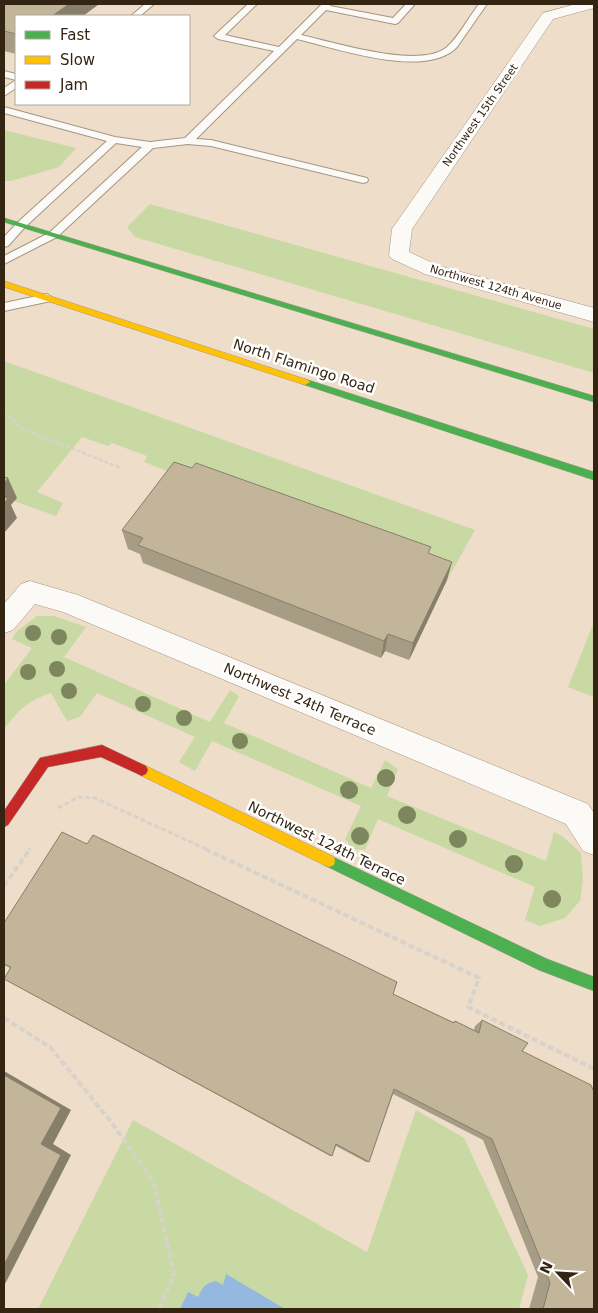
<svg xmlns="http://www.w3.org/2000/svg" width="598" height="1313" viewBox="0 0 598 1313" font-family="'DejaVu Sans',sans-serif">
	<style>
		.green { fill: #c8d9a4 }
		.water { fill: #94b8e0 }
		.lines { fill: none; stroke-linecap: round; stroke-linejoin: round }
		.lane-casing { stroke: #a49683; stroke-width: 2 }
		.street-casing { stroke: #a49683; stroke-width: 1 }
		.fast-casing { stroke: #a49683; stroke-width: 1 }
		.slow-casing { stroke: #a49683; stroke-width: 1 }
		.jam-casing { stroke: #a49683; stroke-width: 1 }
		.path-far2 { stroke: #d7d2cb; stroke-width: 2.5; stroke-dasharray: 4 2; stroke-linecap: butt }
		.path-far1 { stroke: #d7d2cb; stroke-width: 3; stroke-dasharray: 5 2.5; stroke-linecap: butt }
		.path { stroke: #d7d2cb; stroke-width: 4; stroke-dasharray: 6 3; stroke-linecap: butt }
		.lane { fill: #fcfaf7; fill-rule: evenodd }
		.street { fill: #fcfaf7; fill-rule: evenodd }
		.fast { fill: #4caf50; fill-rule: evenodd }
		.slow { fill: #ffc107; fill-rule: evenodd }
		.jam { fill: #c62828; fill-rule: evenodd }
		.tree { fill: #7e865d }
		.wall { fill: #a79c84 }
		.shaded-wall { fill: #887f6b }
		.building { fill: #c2b599; stroke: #887f6b }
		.labels { text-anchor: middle; stroke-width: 5; stroke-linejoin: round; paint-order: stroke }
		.far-street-label { font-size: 11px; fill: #342512; stroke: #fff }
		.street-label { font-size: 14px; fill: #342512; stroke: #fff }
	</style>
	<rect width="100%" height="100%" fill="#eeddc8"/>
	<g class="green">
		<polygon points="4,130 76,148 59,167 11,181 4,181"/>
		<polygon points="150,204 594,329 594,373 135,237 127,227"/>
		<polygon points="4,361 475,530 447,580 144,462 147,456 112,443 108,446 82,437 37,492 63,503 56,516 14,501 4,493"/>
		<path d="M37 616H54L86 627 64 657 210 722 230 690 239 696 224 723 371 788 385 760 398 769 387 796 546 861 554 832 562 836 581 853 583 879 580 901 565 918 540 926 525 920 535 887 378 819 365 850 353 849 345 839 361 806 212 741 195 771 179 762 195 737 97 693 80 717 67 721 51 693C27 701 19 710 4 729V685L32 648 12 639 16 632Z"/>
		<polygon points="594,622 594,697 568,687"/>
		<polygon points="416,1110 464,1138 528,1275 519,1309 38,1309 133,1120 367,1252"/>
	</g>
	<path class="water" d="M226 1274 285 1309H180L188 1292 198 1297C203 1287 205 1283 216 1281L223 1285Z"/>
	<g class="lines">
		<g class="lane-casing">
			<g id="lane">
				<polygon points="145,4 154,4 140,16 131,16"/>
				<path d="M248 4H257L225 35 279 47 322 4H331L330 6 393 18 406 4H415L398 23 395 24 326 10 301 35C333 42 420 70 447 47 460 35 468 18 479 4H487L457 47C426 80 335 48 297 39L196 139 211 140 367 178 368 180 367 182 363 183 211 146 188 144 153 148 57 237 4 264V256L49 233 142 147 116 143 25 227 8 246 4 247V237L17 223 107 141 4 113V107L115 137 150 142 185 138 274 51 218 39 214 36Z"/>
				<polygon points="4,71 16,74 16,80 4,77"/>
				<polygon points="16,80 16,88 4,96 4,88"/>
				<polygon points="47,294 53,298 51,301 4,311 4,303"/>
			</g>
		</g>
		<g class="street-casing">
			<g id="street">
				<polygon points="576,4 594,4 594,8 553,19 412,229 409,252 439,266 594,308 594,322 425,274 392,259 389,255 392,229 543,13"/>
				<polygon points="30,581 78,595 588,804 594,813 594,855 583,851 566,824 63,612 35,604 13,630 4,633 4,604 21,584"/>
			</g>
		</g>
		<g class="fast-casing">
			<g id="fast">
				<polygon points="4,218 594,396 594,402 4,222"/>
				<polygon points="305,379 594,472 594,480 302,384 300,382"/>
				<polygon points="329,855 547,959 594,977 594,991 539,970 324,865 323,861 324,857"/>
			</g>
		</g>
		<g class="slow-casing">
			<g id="slow">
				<polygon points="4,281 308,380 310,382 305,385 302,384 4,287"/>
				<polygon points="142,764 334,857 335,861 334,865 329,867 324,865 138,774 136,770 138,766"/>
			</g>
		</g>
		<g class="jam-casing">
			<polygon id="jam" points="102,745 146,766 148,770 146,774 142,776 138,774 101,757 48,767 8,825 4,827 4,811 40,758"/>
		</g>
		<polyline class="path-far2" points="4,411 23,429 121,468"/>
		<g class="path-far1">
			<polyline points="58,808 78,797 95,798 208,850"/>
			<polyline points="29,850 30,848"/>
		</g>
		<g class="path">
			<polyline points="205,849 479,978 468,1007 594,1069"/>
			<polyline points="4,886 30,849"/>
			<polyline points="4,1018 50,1047 112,1123 154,1183 174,1275 159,1309"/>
		</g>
		<use href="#lane" class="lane"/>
		<use href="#street" class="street"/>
		<use href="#fast" class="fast"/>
		<use href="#slow" class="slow"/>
		<use href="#jam" class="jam"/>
	</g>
	<g class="tree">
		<circle cx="33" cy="633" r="8"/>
		<circle cx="59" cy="637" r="8"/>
		<circle cx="57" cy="669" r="8"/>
		<circle cx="28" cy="672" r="8"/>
		<circle cx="69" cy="691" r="8"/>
		<circle cx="143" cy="704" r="8"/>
		<circle cx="184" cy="718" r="8"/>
		<circle cx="240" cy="741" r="8"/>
		<circle cx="386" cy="778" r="9"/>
		<circle cx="349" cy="790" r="9"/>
		<circle cx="407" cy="815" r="9"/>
		<circle cx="360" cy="836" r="9"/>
		<circle cx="458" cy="839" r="9"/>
		<circle cx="514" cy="864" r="9"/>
		<circle cx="552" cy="899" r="9"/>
	</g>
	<g class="wall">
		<polygon points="4,4 99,4 83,16 16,16 16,54 4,51"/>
		<polygon points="122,530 430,554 447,580 409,660 385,651 381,658 143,563 140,554 128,549"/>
		<polygon points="4,923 393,994 453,1022 455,1021 474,1030 475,1026 482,1020 522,1051 594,1309 529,1309 538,1277 483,1140 393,1094 369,1162 366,1162 336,1146 332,1156 330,1156 4,979 10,968 4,965"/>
	</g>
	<g class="shaded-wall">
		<polygon points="69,4 99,4 83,16 52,16"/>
		<polygon points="8,478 17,498 11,505 17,518 4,533 4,484"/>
		<polygon points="452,562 447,580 409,660 413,643"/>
		<polygon points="388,634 385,651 381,658 384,641"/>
		<polygon points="4,1071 71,1110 53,1144 71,1155 5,1284 4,1284 4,1265 41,1144 4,1075"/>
	</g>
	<g class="building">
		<polygon points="4,4 69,4 52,16 16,16 16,34 4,31"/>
		<polygon points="174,462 192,468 196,463 431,547 428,553 452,562 413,643 388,634 384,641 138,545 143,538 122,530"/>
		<polygon points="4,477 8,478 4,484"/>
		<polygon points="4,497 8,498 4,504"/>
		<polygon points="62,832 87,844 93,835 216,894 397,982 393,994 454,1023 455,1021 479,1033 482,1020 528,1043 522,1051 591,1085 594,1092 594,1309 543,1309 550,1283 492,1139 394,1089 369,1162 336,1144 332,1156 4,979 11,967 4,964 4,923"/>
		<polygon points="4,1075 61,1108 41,1144 61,1155 4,1265"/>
	</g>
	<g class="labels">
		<g class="far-street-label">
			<text transform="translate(480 115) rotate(-55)" y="4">Northwest 15th Street</text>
			<text transform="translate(496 287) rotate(16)" y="4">Northwest 124th Avenue</text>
		</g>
		<g class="street-label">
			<text transform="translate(304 366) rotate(18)" y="5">North Flamingo Road</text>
			<text transform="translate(300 699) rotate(23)" y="5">Northwest 24th Terrace</text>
			<text transform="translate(327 843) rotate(26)" y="5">Northwest 124th Terrace</text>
		</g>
	</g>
	<rect width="598" height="1313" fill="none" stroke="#342512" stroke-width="10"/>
	<rect x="15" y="15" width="175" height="90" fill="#ffffff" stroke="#aea8a0"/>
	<rect x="25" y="31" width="25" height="8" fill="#4caf50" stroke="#aea8a0"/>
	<text x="60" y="40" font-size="15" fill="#342512">Fast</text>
	<rect x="25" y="56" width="25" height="8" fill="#ffc107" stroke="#aea8a0"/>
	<text x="60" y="65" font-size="15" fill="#342512">Slow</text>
	<rect x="25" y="81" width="25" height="8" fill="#c62828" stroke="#aea8a0"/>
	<text x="60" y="90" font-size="15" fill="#342512">Jam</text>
	<g transform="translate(558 1273) rotate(295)" stroke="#ffffff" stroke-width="4" paint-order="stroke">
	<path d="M0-4L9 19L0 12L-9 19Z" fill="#342512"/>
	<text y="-8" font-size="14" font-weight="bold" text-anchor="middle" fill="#342512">N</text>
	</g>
</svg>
